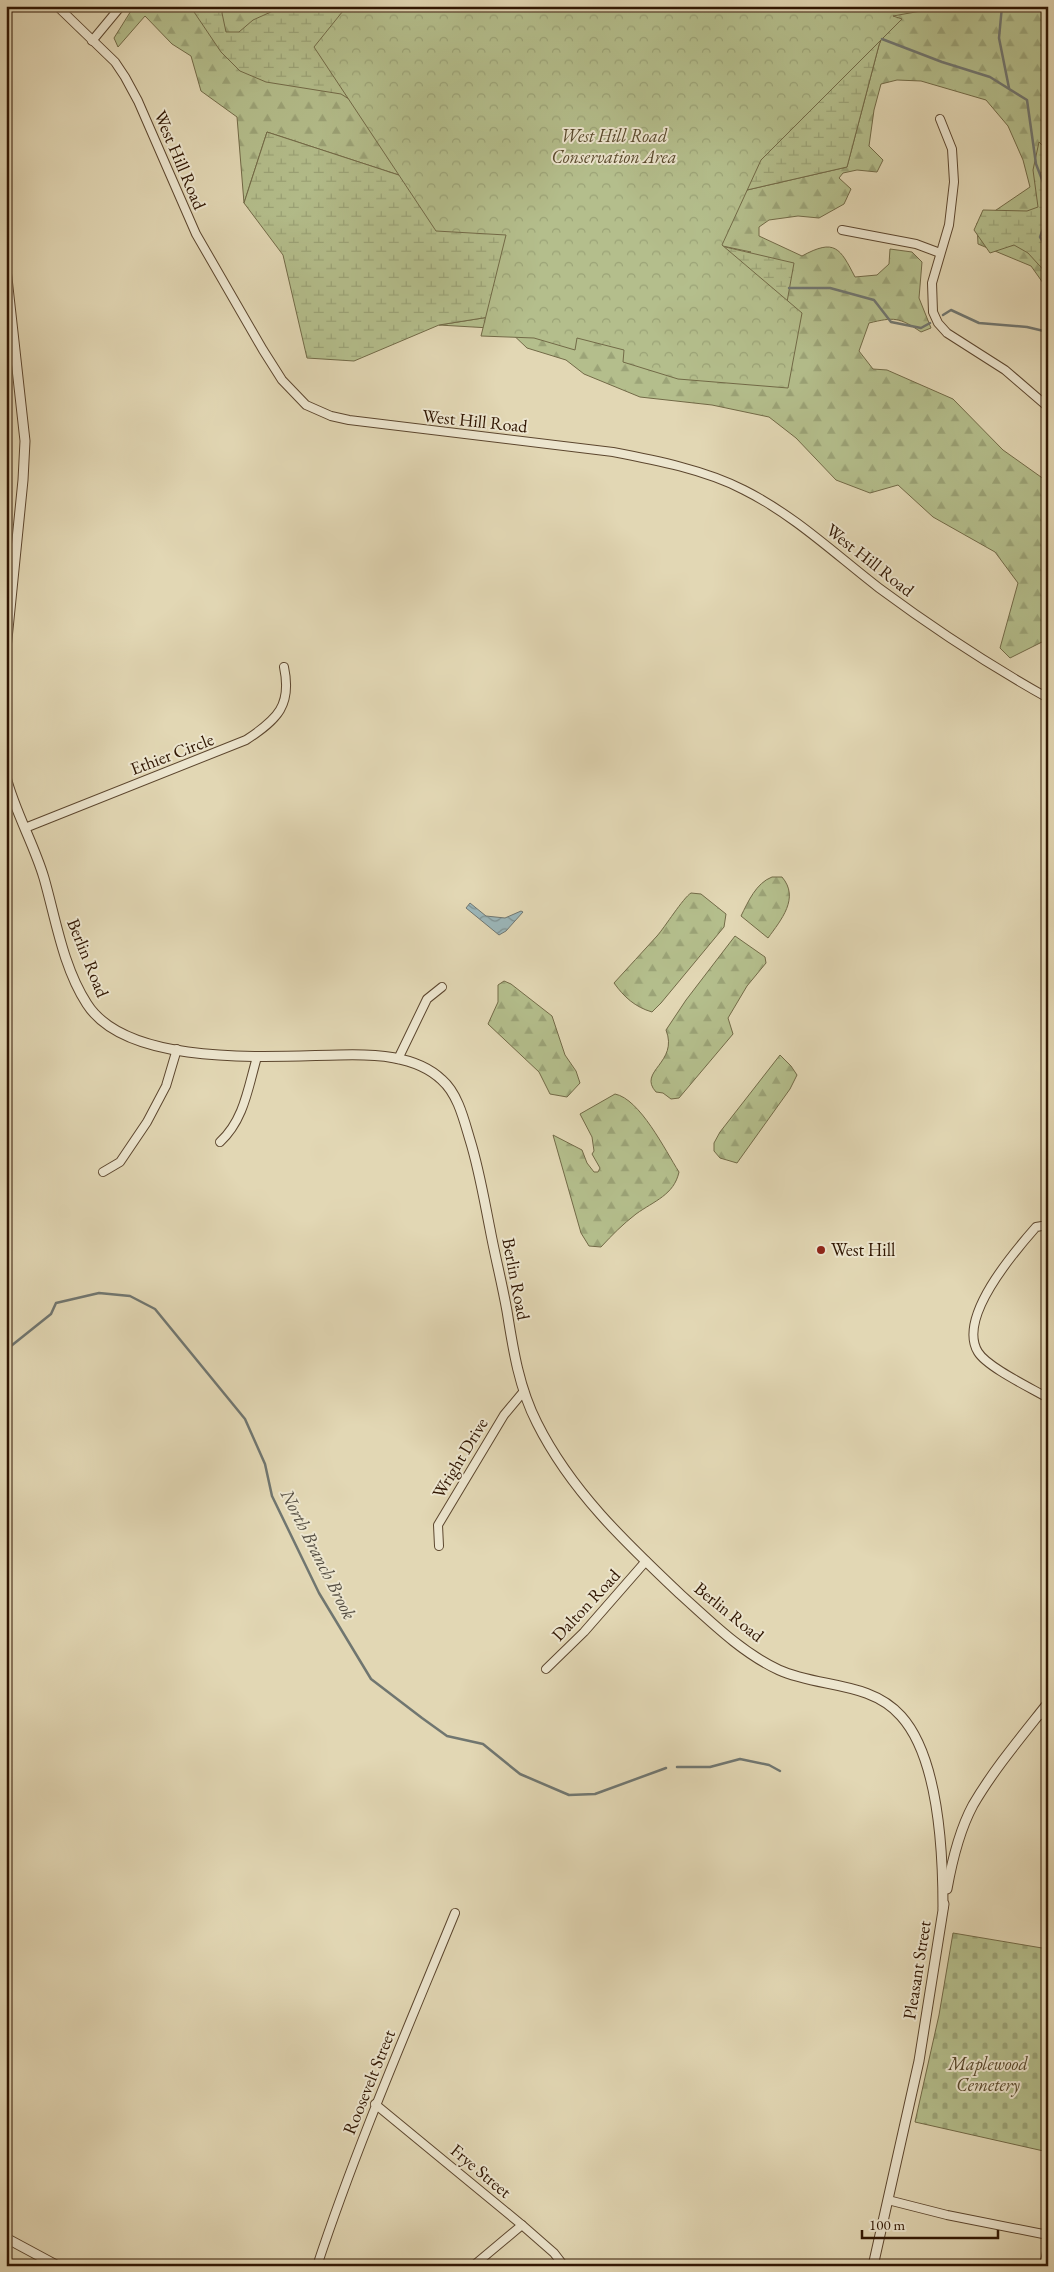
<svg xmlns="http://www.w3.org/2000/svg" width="1054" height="2272" viewBox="0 0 1054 2272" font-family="'EB Garamond',serif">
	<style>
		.forest { fill: url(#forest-firs); stroke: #726a47 }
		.wetland { fill: url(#wetland-marsh); stroke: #726a47 }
		.cemetery { fill: url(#cemetery-stones); stroke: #726a47 }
		.park { fill: url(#park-crowns); stroke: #726a47 }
		.water { fill: url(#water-waves); stroke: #707670 }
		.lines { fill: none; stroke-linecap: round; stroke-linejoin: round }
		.stream { stroke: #707670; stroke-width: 2.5 }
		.minor-casing { stroke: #5c462e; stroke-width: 10 }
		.tertiary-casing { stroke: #5c462e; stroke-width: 11 }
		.minor { stroke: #ece5ce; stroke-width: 8 }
		.tertiary { stroke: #ece5ce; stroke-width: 9 }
		.poi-dot { fill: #8f2418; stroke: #ece5ce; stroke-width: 2 }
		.labels { text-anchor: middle; stroke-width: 4; stroke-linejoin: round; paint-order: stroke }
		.park-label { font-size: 18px; font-style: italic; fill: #58482b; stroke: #ece5ce }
		.street-label { font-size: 18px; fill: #301602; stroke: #ece5ce }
		.poi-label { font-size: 18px; fill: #301602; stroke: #ece5ce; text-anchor: start }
		.water-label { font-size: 19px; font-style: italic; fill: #554e42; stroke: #ece5ce }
	</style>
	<defs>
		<pattern id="forest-firs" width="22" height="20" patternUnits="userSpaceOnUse" patternTransform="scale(1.25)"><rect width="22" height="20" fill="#b4be8c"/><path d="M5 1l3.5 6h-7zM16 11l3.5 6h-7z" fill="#9ba377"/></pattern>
		<pattern id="wetland-marsh" width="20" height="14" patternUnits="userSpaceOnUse" patternTransform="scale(1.25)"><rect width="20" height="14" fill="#b4be8c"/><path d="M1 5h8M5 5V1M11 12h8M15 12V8" fill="none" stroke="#9ba377"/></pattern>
		<pattern id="cemetery-stones" width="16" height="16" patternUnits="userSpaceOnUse" patternTransform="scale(1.25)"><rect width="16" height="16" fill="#b4be8c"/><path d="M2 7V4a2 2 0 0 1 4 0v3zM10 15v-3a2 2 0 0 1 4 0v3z" fill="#9ba377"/></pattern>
		<pattern id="park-crowns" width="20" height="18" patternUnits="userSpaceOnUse" patternTransform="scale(1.25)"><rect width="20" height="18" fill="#b4be8c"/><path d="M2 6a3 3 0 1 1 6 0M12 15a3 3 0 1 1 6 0" fill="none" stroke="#9ba377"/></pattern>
		<pattern id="water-waves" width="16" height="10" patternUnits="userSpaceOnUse" patternTransform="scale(1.25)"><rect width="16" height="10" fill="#9bb6b9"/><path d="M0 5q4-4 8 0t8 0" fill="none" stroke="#7f9394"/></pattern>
	</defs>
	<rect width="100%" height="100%" fill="#e2d7b4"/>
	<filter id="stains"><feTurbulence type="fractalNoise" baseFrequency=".004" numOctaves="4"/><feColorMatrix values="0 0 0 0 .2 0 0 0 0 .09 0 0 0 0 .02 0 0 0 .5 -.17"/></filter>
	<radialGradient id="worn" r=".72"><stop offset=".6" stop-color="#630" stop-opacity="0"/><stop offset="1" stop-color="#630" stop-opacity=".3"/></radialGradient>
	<g class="forest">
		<polygon points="134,6 725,6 411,179 267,132 244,203 237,117 201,91 191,56 172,44 145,16 118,47 114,38"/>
		<path d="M893 6H1048V290L1031 266 978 244 977 223 1030 187 1023 160 1008 126 986 100 921 81 897 80 881 84 874 110 869 146 883 160 877 172 857 170 843 173 839 178 851 189 844 204 819 218 798 216 769 220 759 227V236L802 256C835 238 840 248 855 277L877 275 889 264 890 249 912 252 922 262 919 298 931 328 921 332C899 317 894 317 869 323L859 351 873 369 887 370 953 399 1003 450 1048 482V639L1010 658 1000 648 1018 583 995 552 933 517 898 485 870 493 836 480 796 438 769 417 712 405 640 397 584 374 566 360 527 348 507 329 439 325 602 299 751 252 694 240 747 190 847 167 879 45Z"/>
		<path d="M772 877H782C800 898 781 920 768 938L741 916C748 902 756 883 772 877Z"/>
		<path d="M691 893 701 894 726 914 724 927 661 1003 652 1012C635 1007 624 997 614 983 628 967 643 952 657 936 665 927 683 898 691 893Z"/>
		<path d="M735 936 765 957 766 963 747 986 728 1018 733 1034 679 1098 671 1099 663 1093 656 1092C637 1071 679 1063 666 1030L686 1000Z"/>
		<polygon points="504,981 511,984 552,1016 565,1055 576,1071 580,1083 567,1097 550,1094 539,1072 488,1024 498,1002 498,985"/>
		<polygon points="780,1055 791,1066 797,1075 790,1089 737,1163 720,1158 714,1151 714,1143 720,1132"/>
		<path d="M615 1094C640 1099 665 1150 679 1172 674 1195 654 1201 636 1214 623 1224 612 1235 601 1247L589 1246 581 1233 553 1135 582 1150 587 1163 594 1172H598L600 1168 592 1154 594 1151 592 1137 580 1114Z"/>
	</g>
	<g class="wetland">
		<polygon points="190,6 224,6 222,13 226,32 239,32 253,20 284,6 894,7 879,45 847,167 747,190 695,240 794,263 787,302 602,299 439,325 354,361 307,358 283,255 244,203 267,132 411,179 387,123 341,94 266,82 240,71 221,52"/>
		<polygon points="1039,142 1048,151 1048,275 1028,253 1014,245 990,253 974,230 983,210 1027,211 1038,207 1033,170"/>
	</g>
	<polygon class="cemetery" points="953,1933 1048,1949 1048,2152 915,2122 939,2015"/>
	<polygon class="park" points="347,6 949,6 893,16 902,19 761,160 722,245 802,313 788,388 678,379 623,362 624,350 577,338 575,350 534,338 481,336 506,235 436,231 314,47"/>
	<polygon class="water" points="470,903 486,916 505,918 521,911 523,912 506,931 499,935 466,908"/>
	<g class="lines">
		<g class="stream">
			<polyline points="1002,6 999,38 1009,88"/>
			<polyline points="882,39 942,62 990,77 1027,100 1036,164 1048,195"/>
			<polyline points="1048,216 1040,237 1048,250"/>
			<polyline points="789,288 830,288 874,300 891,322 921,328 930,323"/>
			<polyline points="943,315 951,310 979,323 1027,327 1048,332"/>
			<polyline points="6,1350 51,1314 56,1303 99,1293 130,1296 155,1309 245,1419 265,1464 272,1496 319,1593 371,1679 422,1718 447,1736 483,1744 520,1774 569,1795 595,1794 666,1768"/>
			<polyline points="677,1767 710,1767 740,1759 769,1765 780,1771"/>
		</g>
		<g class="minor-casing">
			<g id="minor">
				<path d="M57 6 115 62 125 77 138 101 196 234 263 350 282 380 306 405 331 416 349 420 613 452C655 460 706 470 744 490 794 515 835 554 879 588 933 628 989 665 1048 698"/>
				<polyline points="92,41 121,6"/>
				<polyline points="940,119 952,149 954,182 949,225 932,283 933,312 938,323 947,333 1005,370 1048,407"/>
				<polyline points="842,230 916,244 940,253"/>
				<path d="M25 828 246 740C278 719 292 705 284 667"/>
				<polyline points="398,1059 427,999 442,987"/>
				<path d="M220 1142C244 1120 248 1088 257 1057"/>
				<polyline points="103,1172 120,1162 147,1122 166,1086 177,1049"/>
				<path d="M1048 1225 1036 1227C1014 1252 957 1318 978 1352 987 1367 1031 1388 1048 1398"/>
				<polyline points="439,1546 438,1525 504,1415 524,1391"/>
				<polyline points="546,1669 584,1632 646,1561"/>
				<polyline points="1040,1713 1048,1718"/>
				<polyline points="375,2104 522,2225 554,2253 564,2266"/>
				<polyline points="888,2200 947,2215 1048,2235"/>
				<path d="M317 2266C357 2145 407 2030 455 1913"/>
				<polyline points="473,2266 522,2225"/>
				<polyline points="1044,2266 1048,2247"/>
			</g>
		</g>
		<g class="tertiary-casing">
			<g id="tertiary">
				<polyline points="6,269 25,441 23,480 6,649"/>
				<path d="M6 777C15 812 34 844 44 878 56 920 63 967 87 1004 128 1068 273 1056 339 1055 373 1054 416 1055 442 1080 458 1094 464 1120 470 1140 479 1169 484 1199 490 1229 495 1256 502 1283 507 1311 513 1349 519 1388 537 1423 571 1491 625 1542 680 1594 710 1621 742 1653 779 1670 819 1688 870 1681 901 1716 939 1758 943 1853 943 1908"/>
				<path d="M947 1889C952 1861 959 1831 973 1805 994 1769 1022 1736 1048 1703"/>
				<polyline points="6,2238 58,2266"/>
				<polyline points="873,2266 919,2061 944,1904"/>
			</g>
		</g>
		<use href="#minor" class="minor"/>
		<use href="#tertiary" class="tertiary"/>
	</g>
	<circle class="poi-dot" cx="821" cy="1250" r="5"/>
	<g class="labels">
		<g class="park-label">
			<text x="614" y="142">West Hill Road<tspan x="614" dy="21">Conservation Area</tspan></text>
			<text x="988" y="2070">Maplewood<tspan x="988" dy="21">Cemetery</tspan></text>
		</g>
		<g class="street-label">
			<text transform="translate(180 160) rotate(67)" y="6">West Hill Road</text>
			<text transform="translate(475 421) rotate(6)" y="6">West Hill Road</text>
			<text transform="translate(870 560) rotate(38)" y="6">West Hill Road</text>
			<text transform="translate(172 754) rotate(-21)" y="6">Ethier Circle</text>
			<text transform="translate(88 958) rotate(68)" y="6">Berlin Road</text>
			<text transform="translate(516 1279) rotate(79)" y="6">Berlin Road</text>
			<text transform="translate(460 1458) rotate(-59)" y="6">Wright Drive</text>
			<text transform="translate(586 1605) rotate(-47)" y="6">Dalton Road</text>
			<text transform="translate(729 1612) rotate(39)" y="6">Berlin Road</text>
			<text transform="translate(917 1970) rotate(-81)" y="6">Pleasant Street</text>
			<text transform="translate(369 2082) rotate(-68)" y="6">Roosevelt Street</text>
			<text transform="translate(481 2171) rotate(40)" y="6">Frye Street</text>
		</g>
		<g class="poi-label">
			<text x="831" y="1256">West Hill</text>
		</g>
		<g class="water-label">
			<text transform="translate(319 1554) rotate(63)" y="7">North Branch Brook</text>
		</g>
	</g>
	<rect width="1054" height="2272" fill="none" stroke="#e2d7b4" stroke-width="25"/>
	<rect x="8" y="8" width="1039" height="2257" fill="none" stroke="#301602" stroke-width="2.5"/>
	<rect x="12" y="12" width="1029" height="2247" fill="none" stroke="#301602"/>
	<path d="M862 2230v8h136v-8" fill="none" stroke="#301602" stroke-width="2.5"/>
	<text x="869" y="2230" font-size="15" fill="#301602" stroke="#ece5ce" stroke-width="4" paint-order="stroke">100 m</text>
	<rect width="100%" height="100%" filter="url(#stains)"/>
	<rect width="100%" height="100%" fill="url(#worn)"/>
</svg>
